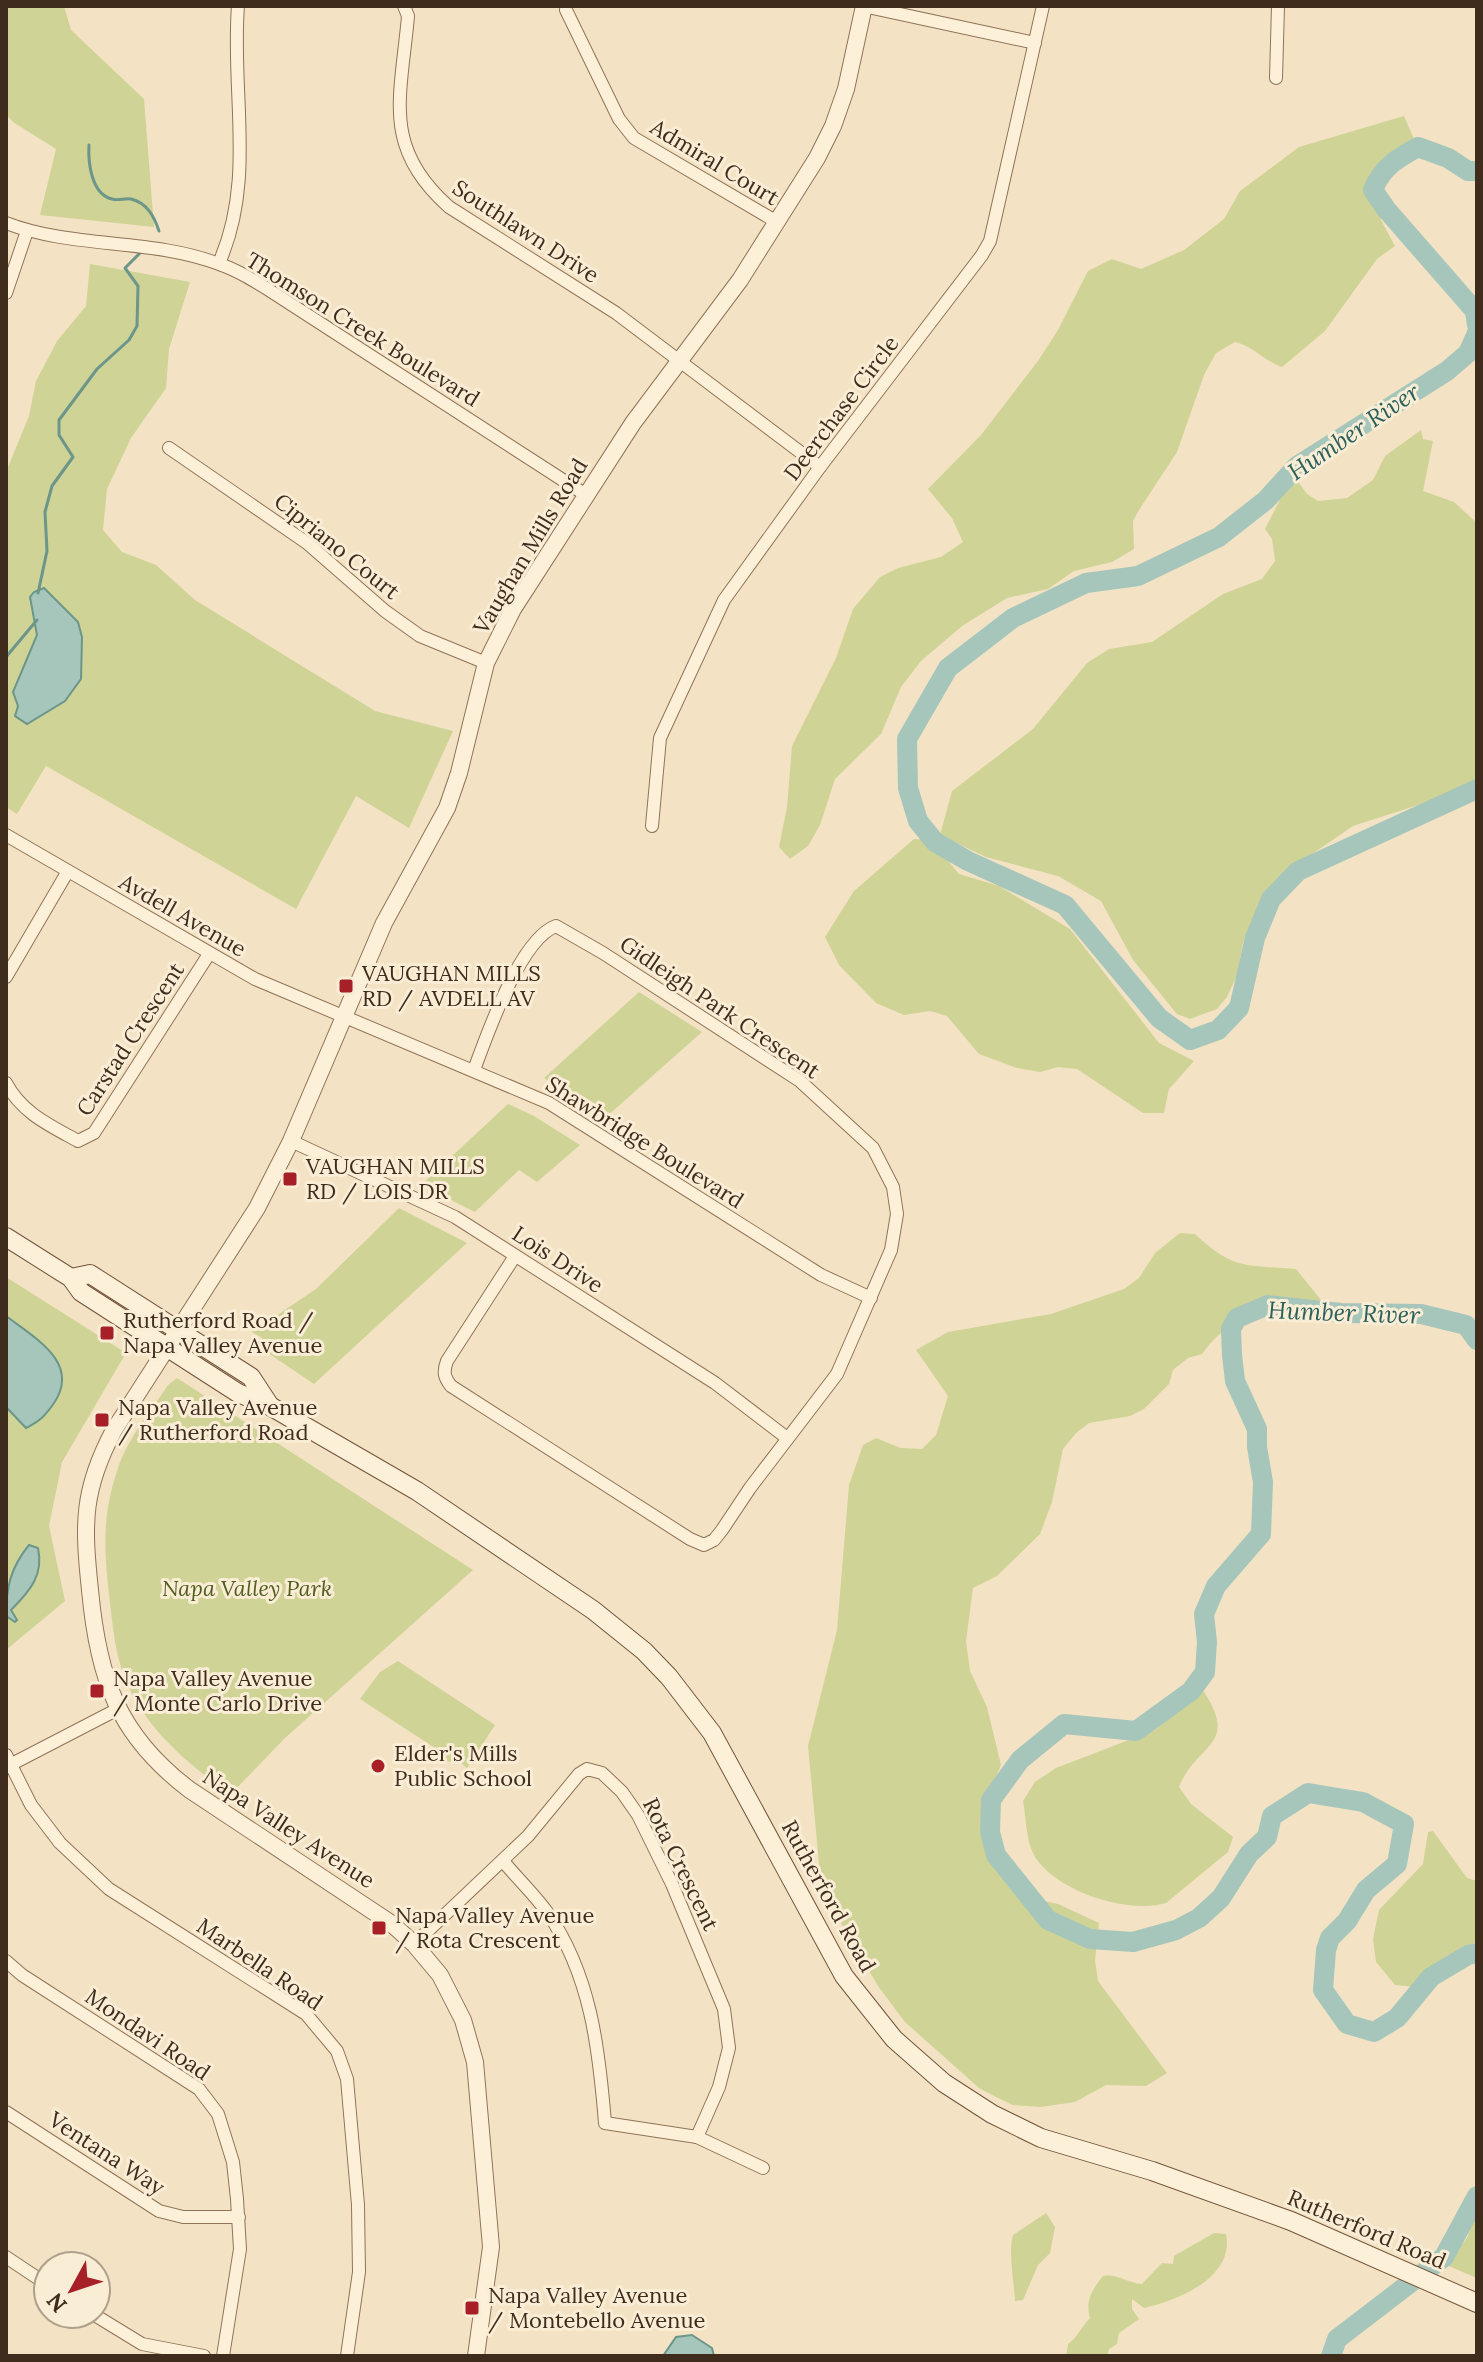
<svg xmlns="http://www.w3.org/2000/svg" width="1483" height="2362" viewBox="0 0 1483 2362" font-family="Lora,serif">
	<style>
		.green { fill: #cfd396 }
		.water { fill: #a6c6bb; stroke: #6b9689; stroke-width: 2 }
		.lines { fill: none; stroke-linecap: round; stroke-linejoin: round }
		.stream { stroke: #6b9689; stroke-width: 3 }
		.river { stroke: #a6c6bb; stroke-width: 20 }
		.minor-casing { stroke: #917357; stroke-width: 14 }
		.tertiary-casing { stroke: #917357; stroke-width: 18 }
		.secondary-casing { stroke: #73543b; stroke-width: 20 }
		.minor { stroke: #fdf0d9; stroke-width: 12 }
		.tertiary { stroke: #fdf0d9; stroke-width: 16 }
		.secondary { stroke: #fdf0d9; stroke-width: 18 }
		.poi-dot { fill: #a72027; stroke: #faedd5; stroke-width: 3 }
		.labels { text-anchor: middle; stroke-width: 6; stroke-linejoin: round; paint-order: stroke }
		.street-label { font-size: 22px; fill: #3f2c1d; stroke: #faedd5 }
		.poi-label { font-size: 22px; fill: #3f2c1d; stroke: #faedd5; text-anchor: start }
		.park-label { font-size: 22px; font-style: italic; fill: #515e21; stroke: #faedd5 }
		.water-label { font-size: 24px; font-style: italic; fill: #2b605b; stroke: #faedd5 }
	</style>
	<rect width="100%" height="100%" fill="#f3e3c4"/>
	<g class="green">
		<polygon points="6,6 64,6 71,30 144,99 154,227 40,215 56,149 13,122 6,114"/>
		<path d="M1404 116 1420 153 1385 160 1374 175 1381 220 1395 246 1377 259 1325 331 1282 367C1264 361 1253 346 1235 342L1216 353 1204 375 1177 452 1139 510 1133 521 1134 549 1112 562 1074 571 1048 589 1007 598 962 626 921 661 901 687 881 734 835 779 820 825 808 846 790 859 779 847 787 807 792 746 836 658 853 609 880 577 898 568 941 557 963 542 952 518 928 489 981 435 1038 361 1058 330 1088 271 1112 259 1141 269 1184 250 1224 219 1240 191 1299 147Z"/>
		<polygon points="90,264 190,282 169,349 166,388 131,438 107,489 103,530 122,552 156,565 195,600 375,711 453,731 409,828 356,796 296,909 46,766 17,814 6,807 6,472 29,416 36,381 57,341 86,306"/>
		<polygon points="1421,430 1423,439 1433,441 1423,491 1454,502 1477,523 1477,786 1353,826 1299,863 1266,894 1243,943 1237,975 1227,997 1217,1009 1190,1019 1177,1014 1133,960 1101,901 1058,876 986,857 940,835 952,791 1033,729 1087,663 1109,649 1152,642 1223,594 1262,579 1275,561 1272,539 1265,529 1284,492 1296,479 1307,494 1318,501 1347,498 1373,480 1385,456"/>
		<polygon points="914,839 931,840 959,874 999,886 1070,929 1159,1043 1194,1061 1169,1089 1164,1113 1143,1113 1077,1069 1058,1067 1040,1072 1017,1068 979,1054 947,1016 930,1011 904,1015 876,1003 839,965 825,937 854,891"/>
		<polygon points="639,992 702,1032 605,1118 544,1078"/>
		<polygon points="508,1104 534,1116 580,1145 537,1182 519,1170 475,1212 421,1185"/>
		<polygon points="399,1208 467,1243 314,1384 262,1349 264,1345 262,1338 252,1332 316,1289"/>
		<path d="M1180 1233 1195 1234C1233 1270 1246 1265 1296 1269L1321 1300C1268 1310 1236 1308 1202 1354L1188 1358 1173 1370 1169 1384 1144 1409 1130 1416 1089 1423 1076 1433 1063 1449 1052 1502 1040 1534 997 1576 973 1588 966 1641 970 1671 987 1707 1001 1765 994 1781 989 1839 995 1866 1019 1896 1058 1904 1099 1923 1095 1960 1098 1981 1167 2073 1146 2086 1106 2085 1075 2102 1041 2107 1013 2105 994 2096 979 2088 905 2022 878 1986 834 1911 820 1874 808 1746 837 1630 849 1485 863 1445 876 1438 901 1448 922 1449 936 1435 948 1396 916 1350 948 1332 1051 1314 1124 1289 1139 1278 1155 1253Z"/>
		<polygon points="6,1277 126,1353 62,1462 49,1526 65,1601 6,1650"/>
		<path d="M177 1378 473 1570 285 1738 231 1794C184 1762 139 1723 121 1667 114 1644 112 1619 109 1595 104 1547 102 1515 118 1468 128 1438 151 1411 168 1385Z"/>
		<polygon points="398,1661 495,1725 467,1768 458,1761 444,1762 435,1755 438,1750 360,1699 380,1672"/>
		<path d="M1202 1689C1241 1746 1197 1742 1179 1787L1191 1804 1233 1837 1228 1852 1166 1903C1128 1915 1049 1890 1032 1851 1026 1836 1026 1817 1023 1801L1035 1782 1056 1768 1155 1730Z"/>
		<polygon points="1433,1831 1467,1878 1477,1881 1477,1940 1435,1979 1415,1987 1395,1985 1376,1962 1373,1939 1379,1910 1423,1864 1428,1832"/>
		<polygon points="1477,2211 1477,2278 1446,2265 1467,2238"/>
		<path d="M1046 2213 1055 2227 1050 2253 1038 2265 1023 2300 1015 2301C1014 2282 1008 2251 1013 2235Z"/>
		<path d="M1214 2233 1226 2234C1235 2278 1176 2301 1144 2308L1132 2299V2309L1139 2319 1119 2333 1117 2344 1109 2349 1107 2356H1066L1068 2344C1078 2337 1081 2327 1090 2318 1085 2300 1092 2290 1103 2276 1116 2273 1128 2283 1142 2284L1162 2263 1173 2264 1174 2256Z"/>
	</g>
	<g class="water">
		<polygon points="44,588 78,622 82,637 81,679 65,701 27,724 15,716 18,706 13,692 37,635 30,597 34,592"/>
		<path d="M6 1316C35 1338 81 1363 54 1403 45 1416 40 1421 26 1428L6 1407Z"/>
		<path d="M29 1545 38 1548C44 1575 30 1591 11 1610L17 1620 15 1622 6 1616C6 1587 11 1567 29 1545Z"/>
		<polygon points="692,2335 712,2348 714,2356 663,2356 676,2337"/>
	</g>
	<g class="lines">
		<g class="stream">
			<path d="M89 145C88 162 91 194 112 199 118 201 125 198 131 199 147 203 154 216 159 231"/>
			<polyline points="38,593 47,551 45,512 52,486 73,457 59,435 59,420 97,369 129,340 137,326 138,286 125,268 143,250"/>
			<polyline points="6,657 37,620"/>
		</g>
		<g class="river">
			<path d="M1477 171H1468L1448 158 1418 147C1398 158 1382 167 1373 190L1386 209 1475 311 1477 325"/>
			<polyline points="1477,333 1468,353 1447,371 1297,466 1266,500 1219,537 1138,576 1086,583 1013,618 948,668 907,739 908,788 918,821 935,842 968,861 1065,905 1159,1018 1190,1040 1218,1030 1239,1008 1255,938 1271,899 1298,871 1477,789"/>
			<polyline points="1477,1340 1466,1325 1421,1314 1341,1313 1268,1305 1237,1318 1231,1329 1232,1355 1235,1381 1257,1429 1257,1447 1263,1482 1261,1534 1216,1586 1204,1614 1207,1642 1205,1672 1191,1691 1136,1731 1064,1724 1020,1760 991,1800 990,1832 996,1855 1048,1920 1090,1939 1133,1942 1176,1930 1199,1918 1221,1898 1249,1854 1267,1837 1272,1816 1308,1793 1363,1802 1404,1824 1397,1864 1366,1890 1347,1921 1330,1938 1326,1950 1323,1990 1347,2024 1374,2032 1397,2018 1431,1977 1468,1955 1477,1953"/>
			<polyline points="1331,2356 1337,2339 1444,2257 1477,2196"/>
		</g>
		<g class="minor-casing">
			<g id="minor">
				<path d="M404 6 408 16C401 97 381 147 449 207L616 313 820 467"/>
				<polyline points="863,6 1035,43"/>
				<polyline points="566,10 619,119 634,138 777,222"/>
				<polyline points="1276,78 1278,6"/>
				<path d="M6 223C74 249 151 238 219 264 237 270 253 280 269 290L586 495"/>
				<path d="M219 263C256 180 231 93 238 6"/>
				<polyline points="6,293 27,231"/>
				<polyline points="169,448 307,543 385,611 420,636 486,663"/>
				<polyline points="652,826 660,738 724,600 820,467 982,255 990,241 1043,6"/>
				<polyline points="6,835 255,979 549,1103 821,1275 871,1298"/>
				<polyline points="6,977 68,871"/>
				<path d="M474 1070C487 1035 520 939 556 926L603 953 800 1081 873 1148 893 1187 897 1214 891 1250 837 1374 750 1488 722 1530 714 1540 704 1545 690 1539 451 1386C444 1377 443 1372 447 1361L515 1256"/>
				<path d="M6 1083C22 1113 49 1125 78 1141L94 1133 209 954"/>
				<polyline points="291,1141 455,1217 715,1383 787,1438"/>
				<polyline points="6,1755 31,1805 60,1843 109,1889 306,2014 337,2051 347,2079 358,2205 359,2272 347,2356"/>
				<polyline points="6,1767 118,1709"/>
				<path d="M503 1861C517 1878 534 1894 547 1912 591 1975 599 2049 605 2123L697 2137 763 2168"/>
				<polyline points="414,1944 528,1836 579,1774 587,1769 602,1773 622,1792 638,1815 672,1884 724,2009 729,2048 719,2087 697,2137"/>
				<polyline points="6,1961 22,1975 199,2089 218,2114 233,2162 237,2199 240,2249 223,2356"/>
				<polyline points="6,2112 159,2211 183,2217 239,2217"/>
				<polyline points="6,2257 48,2285"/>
				<polyline points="93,2314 142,2344 204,2356"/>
			</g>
		</g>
		<g class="tertiary-casing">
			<path id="tertiary" d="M476 2356 491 2247 475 2062 463 2020 440 1975 414 1944 392 1924 190 1790C117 1735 98 1677 90 1590 83 1524 82 1490 114 1430L257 1208 291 1141 384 923 447 808 459 773 486 663 513 609 633 423 740 280 817 158 833 126 846 89 864 6"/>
		</g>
		<g class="secondary-casing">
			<g id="secondary">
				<polyline points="6,1237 71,1278 81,1292 238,1393 270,1406 417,1491 593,1610 644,1651 669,1677 712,1733 844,1976 894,2039 944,2083 992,2114 1041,2138 1152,2171 1291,2221 1477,2303"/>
				<polyline points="71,1278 90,1274 251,1377 270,1406"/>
			</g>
		</g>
		<use href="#minor" class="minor"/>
		<use href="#tertiary" class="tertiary"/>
		<use href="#secondary" class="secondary"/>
	</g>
	<g class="poi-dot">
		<rect x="338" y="978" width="16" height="16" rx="4"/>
		<rect x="282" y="1171" width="16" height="16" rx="4"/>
		<rect x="99" y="1325" width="16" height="16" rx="4"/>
		<rect x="94" y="1412" width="16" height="16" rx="4"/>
		<rect x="89" y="1683" width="16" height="16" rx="4"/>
		<circle cx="378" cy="1766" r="8"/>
		<rect x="371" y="1920" width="16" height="16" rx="4"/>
		<rect x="464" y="2300" width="16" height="16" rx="4"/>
	</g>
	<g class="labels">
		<g class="street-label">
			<text transform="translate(715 162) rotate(31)" y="8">Admiral Court</text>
			<text transform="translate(526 231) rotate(33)" y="8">Southlawn Drive</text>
			<text transform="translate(363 329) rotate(32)" y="8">Thomson Creek Boulevard</text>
			<text transform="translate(841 408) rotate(-53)" y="8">Deerchase Circle</text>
			<text transform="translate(337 546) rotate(39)" y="8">Cipriano Court</text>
			<text transform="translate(530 546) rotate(-59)" y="8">Vaughan Mills Road</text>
			<text transform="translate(183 915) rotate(30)" y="8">Avdell Avenue</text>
			<text transform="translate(720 1007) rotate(34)" y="8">Gidleigh Park Crescent</text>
			<text transform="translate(130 1039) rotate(-57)" y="8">Carstad Crescent</text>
			<text transform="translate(645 1142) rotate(32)" y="8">Shawbridge Boulevard</text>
			<text transform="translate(558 1259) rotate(33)" y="8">Lois Drive</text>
			<text transform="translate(289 1828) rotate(33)" y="8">Napa Valley Avenue</text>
			<text transform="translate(681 1864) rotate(64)" y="8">Rota Crescent</text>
			<text transform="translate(829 1896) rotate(61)" y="8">Rutherford Road</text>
			<text transform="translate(260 1964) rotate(34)" y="8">Marbella Road</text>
			<text transform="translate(148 2034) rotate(34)" y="8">Mondavi Road</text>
			<text transform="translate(107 2153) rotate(33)" y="8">Ventana Way</text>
			<text transform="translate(1367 2229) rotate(23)" y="8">Rutherford Road</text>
		</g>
		<g class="poi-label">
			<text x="362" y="981">VAUGHAN MILLS<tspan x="362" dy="25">RD / AVDELL AV</tspan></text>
			<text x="306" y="1174">VAUGHAN MILLS<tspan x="306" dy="25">RD / LOIS DR</tspan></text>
			<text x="123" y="1328">Rutherford Road /<tspan x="123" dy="25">Napa Valley Avenue</tspan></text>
			<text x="118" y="1415">Napa Valley Avenue<tspan x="118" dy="25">/ Rutherford Road</tspan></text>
			<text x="113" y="1686">Napa Valley Avenue<tspan x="113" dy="25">/ Monte Carlo Drive</tspan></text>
			<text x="394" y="1761">Elder's Mills<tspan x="394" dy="25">Public School</tspan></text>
			<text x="395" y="1923">Napa Valley Avenue<tspan x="395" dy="25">/ Rota Crescent</tspan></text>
			<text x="488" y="2303">Napa Valley Avenue<tspan x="488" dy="25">/ Montebello Avenue</tspan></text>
		</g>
		<g class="park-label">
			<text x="247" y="1596">Napa Valley Park</text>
		</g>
		<g class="water-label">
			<text transform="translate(1354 432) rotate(-34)" y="8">Humber River</text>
			<text transform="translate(1344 1313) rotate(2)" y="8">Humber River</text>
		</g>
	</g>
	<rect width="1483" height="2362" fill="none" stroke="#3f2c1d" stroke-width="16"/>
	<g transform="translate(72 2290) rotate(230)"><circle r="38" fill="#faedd5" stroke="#afa08b" stroke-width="2"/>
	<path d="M0-6L14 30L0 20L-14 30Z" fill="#a72027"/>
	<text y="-12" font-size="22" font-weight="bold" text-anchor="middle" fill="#3f2c1d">N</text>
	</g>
</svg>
